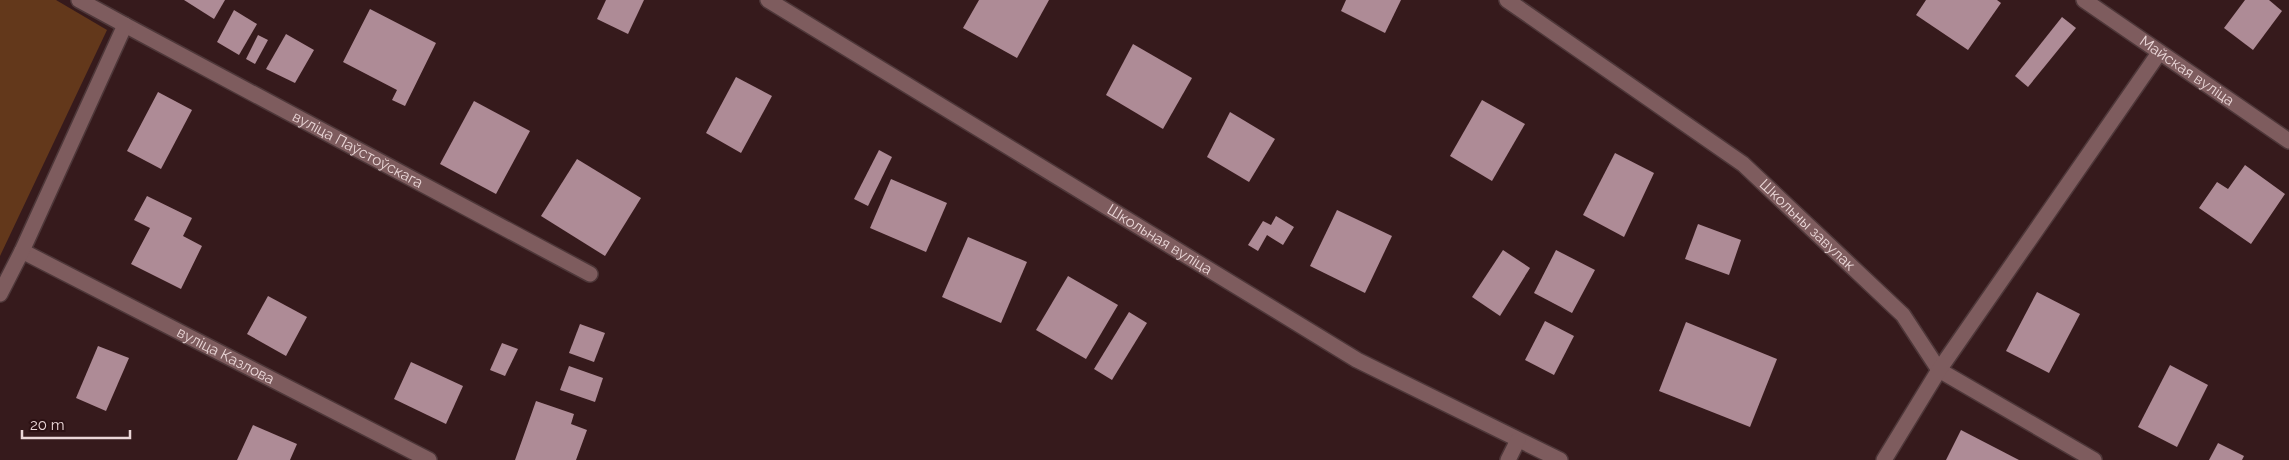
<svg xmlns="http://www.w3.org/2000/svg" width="2289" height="460" viewBox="0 0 2289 460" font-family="Raleway,sans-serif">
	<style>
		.green { fill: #63381b }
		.building { fill: #ae8b96 }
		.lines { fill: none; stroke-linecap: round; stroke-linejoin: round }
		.street-casing { stroke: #4e3739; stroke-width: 18 }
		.street { stroke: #7e5c5e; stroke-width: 15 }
		.labels { text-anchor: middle; stroke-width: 5; stroke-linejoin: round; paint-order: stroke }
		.street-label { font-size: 15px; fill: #ebd7d8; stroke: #2c1113 }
	</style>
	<rect width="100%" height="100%" fill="#361a1c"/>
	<polygon class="green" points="0,0 56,0 107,30 0,256"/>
	<g class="building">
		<polygon points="184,0 225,0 214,19"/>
		<polygon points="606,0 644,0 628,34 597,19"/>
		<polygon points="979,0 1049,0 1017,58 963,28"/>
		<polygon points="1346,0 1401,0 1385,33 1341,11"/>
		<polygon points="1926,0 1997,0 2001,3 1968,50 1916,15"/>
		<polygon points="2245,0 2269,0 2282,11 2253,50 2224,28"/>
		<polygon points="370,9 436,43 405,106 392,100 397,90 343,62"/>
		<polygon points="234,10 257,24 239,55 217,42"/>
		<polygon points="2062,17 2076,28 2028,87 2015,76"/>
		<polygon points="286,34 314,50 295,83 266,69"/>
		<polygon points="258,35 268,40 255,64 246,59"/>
		<polygon points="1133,44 1192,78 1163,129 1106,95"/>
		<polygon points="736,77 772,96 741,153 706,133"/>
		<polygon points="158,92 192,110 161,169 127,151"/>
		<polygon points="1482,100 1525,124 1492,181 1450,156"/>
		<polygon points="474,101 530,131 496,194 440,164"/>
		<polygon points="1230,112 1275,139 1249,182 1207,157"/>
		<polygon points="879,150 892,157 868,206 854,199"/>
		<polygon points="1615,153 1654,173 1624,237 1583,215"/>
		<polygon points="577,159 641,198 605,256 541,216"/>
		<polygon points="2245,165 2285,194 2251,244 2199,208 2217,182 2228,189"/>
		<polygon points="891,179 947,203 926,252 870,228"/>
		<polygon points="147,196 192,218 183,236 202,246 181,289 131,264 150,228 134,220"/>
		<polygon points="1337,210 1392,236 1365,293 1310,266"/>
		<polygon points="1276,216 1294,227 1283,245 1267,235 1258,251 1248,245 1263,221 1271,225"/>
		<polygon points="1698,224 1741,240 1729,275 1685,259"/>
		<polygon points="968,237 1027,262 1001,323 942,297"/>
		<polygon points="1503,250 1530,268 1500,316 1472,297"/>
		<polygon points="1556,250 1595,270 1572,313 1534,293"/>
		<polygon points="1068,276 1118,305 1086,359 1036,330"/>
		<polygon points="2037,292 2080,314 2049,373 2006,351"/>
		<polygon points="268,296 307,317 286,356 247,334"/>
		<polygon points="1129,312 1147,323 1112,380 1094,369"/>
		<polygon points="1545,321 1574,336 1554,375 1525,360"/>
		<polygon points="1686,322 1777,359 1750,427 1659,391"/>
		<polygon points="580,324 605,333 594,362 569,353"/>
		<polygon points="502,343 518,349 505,376 490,370"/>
		<polygon points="98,346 129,358 106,411 76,398"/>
		<polygon points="411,362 463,386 446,424 394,399"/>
		<polygon points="2170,365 2208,385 2177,447 2138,427"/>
		<polygon points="569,366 603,378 595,402 560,390"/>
		<polygon points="536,401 574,414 571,424 587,430 576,460 515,460"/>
		<polygon points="253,425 297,444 290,460 237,460"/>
		<polygon points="1961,430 2019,460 1946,460"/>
		<polygon points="2218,443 2244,456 2242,460 2209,460"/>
	</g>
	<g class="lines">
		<g class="street-casing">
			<g id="street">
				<path id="s1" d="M768 0 1357 360 1560 460"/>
				<path id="s2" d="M1507 0 1743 164 1903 315 1939 370 2094 460"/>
				<path id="s3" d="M2084 0 2289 141"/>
				<path id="s4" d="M125 25 590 274"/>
				<path id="s5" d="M22 251 429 460"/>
				<polyline points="0,294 22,251 125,25 79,0"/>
				<polyline points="1508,460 1518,440"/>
				<polyline points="1884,460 1939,370 2159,53"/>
			</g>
		</g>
		<use href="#street" class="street"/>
	</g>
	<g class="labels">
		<g class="street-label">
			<text dy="5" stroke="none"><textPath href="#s3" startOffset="125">Майская вуліца</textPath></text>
			<text dy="5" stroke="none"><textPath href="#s4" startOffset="264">вуліца Паўстоўскага</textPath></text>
			<text dy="5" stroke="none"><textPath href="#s2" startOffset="376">Школьны завулак</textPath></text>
			<text dy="5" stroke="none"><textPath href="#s1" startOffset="459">Школьная вуліца</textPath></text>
			<text dy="5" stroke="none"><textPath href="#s5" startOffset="229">вуліца Казлова</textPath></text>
		</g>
	</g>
	<path d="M22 430v8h108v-8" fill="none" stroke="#ebd7d8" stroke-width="2.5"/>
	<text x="30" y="430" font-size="15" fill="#ebd7d8" stroke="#2c1113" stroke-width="4" paint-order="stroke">20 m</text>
</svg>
